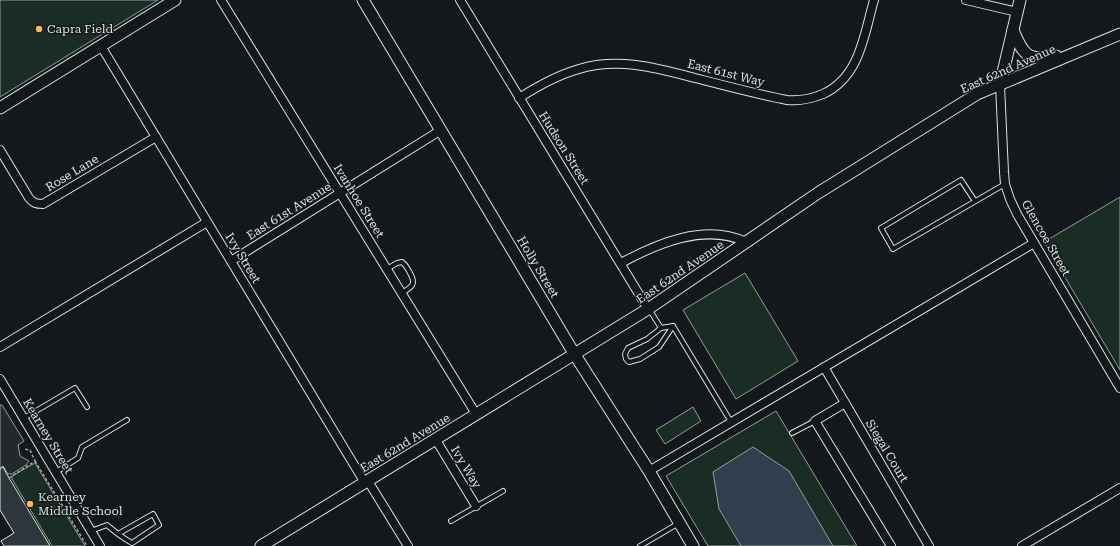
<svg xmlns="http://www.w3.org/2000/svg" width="1120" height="546" viewBox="0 0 1120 546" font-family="'Roboto Serif',serif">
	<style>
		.green { fill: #1a2d24; stroke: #939e99 }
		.parking { fill: #24282b; stroke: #939e99 }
		.water { fill: #2f3f4d; stroke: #939e99 }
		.building { fill: #2c363c; stroke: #d8e6dc }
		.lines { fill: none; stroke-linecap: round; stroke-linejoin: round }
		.lane-casing { stroke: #d8e6dc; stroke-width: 6 }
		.street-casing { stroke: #d8e6dc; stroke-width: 10 }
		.secondary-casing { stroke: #d8e6dc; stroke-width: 13 }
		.path { stroke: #9da8a2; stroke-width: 1.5; stroke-dasharray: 3 2; stroke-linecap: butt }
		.lane { stroke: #14181c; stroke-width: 4 }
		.street { stroke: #14181c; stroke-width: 8 }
		.secondary { stroke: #14181c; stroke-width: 11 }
		.poi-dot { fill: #ffb74d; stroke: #14181c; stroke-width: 1.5 }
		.labels { text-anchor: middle; stroke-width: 3; stroke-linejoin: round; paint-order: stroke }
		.poi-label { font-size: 12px; fill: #d8e6dc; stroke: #14181c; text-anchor: start }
		.street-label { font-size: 12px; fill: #d8e6dc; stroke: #14181c }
	</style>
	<rect width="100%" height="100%" fill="#14181c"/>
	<g class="green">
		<polygon points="0,0 158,0 0,97"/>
		<polygon points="1120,197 1120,370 1044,242"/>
		<polygon points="745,273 798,361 736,399 683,310"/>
		<polygon points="693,407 701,421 665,444 656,430"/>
		<polygon points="776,411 857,546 708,546 666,476"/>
		<polygon points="35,463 85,546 52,546 12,479 12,476"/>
	</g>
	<polygon class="parking" points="0,405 2,405 24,441 18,445 20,456 29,461 26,465 12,474 8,474 3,466 0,468"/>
	<polygon class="water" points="753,447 789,471 833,546 741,546 719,509 713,472"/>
	<polygon class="building" points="3,467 9,478 50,546 4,546 1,541 14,533 0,510 0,469"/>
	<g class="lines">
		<g class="lane-casing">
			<g id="lane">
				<polyline points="975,201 961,180 881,228 893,249 1005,184"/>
				<path d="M387 269 397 263 402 262C406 265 408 269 410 273 417 285 411 287 402 293"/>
				<polyline points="649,309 661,328 673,326 731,422"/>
				<polyline points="661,328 647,339 628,348 625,354 626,359 629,362 640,359 659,347 673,326"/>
				<polyline points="24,418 75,388 87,407"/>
				<polyline points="792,433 815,421"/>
				<polyline points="56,472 78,458 82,447 127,420"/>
				<polyline points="451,521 503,491"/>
				<path d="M91 531 107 525C115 532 123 538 132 543L159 525 153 514 118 534"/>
				<polyline points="640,546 679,523"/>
			</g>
		</g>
		<g class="street-casing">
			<g id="street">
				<polyline points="221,0 476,414"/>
				<polyline points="460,0 648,309"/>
				<polyline points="966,0 1017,12"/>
				<polyline points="101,46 365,483"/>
				<polyline points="1000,85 1004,172 1005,184 1010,199 1017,214 1120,388"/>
				<path d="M519 98C538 86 557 75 579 69 618 57 657 68 695 78 726 86 756 94 787 100 799 101 811 99 823 94 860 77 864 35 874 0"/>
				<path d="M0 150 29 198C33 203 36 204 43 204L156 137"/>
				<polyline points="231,261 441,130"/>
				<path d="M621 263C658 243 705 223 746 242"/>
				<polyline points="0,347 207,222"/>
				<polyline points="824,367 929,546"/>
				<polyline points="0,379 100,546"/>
				<polyline points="845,403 815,421 891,546"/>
				<polyline points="436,440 476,506"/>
				<polyline points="649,471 1034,243"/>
				<polyline points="368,481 408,546"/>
				<polyline points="1022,546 1120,488"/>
			</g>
		</g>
		<g class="secondary-casing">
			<g id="secondary">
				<polyline points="363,0 575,355 649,471 693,546"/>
				<path d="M1013 30C1023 55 1028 62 1056 56"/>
				<polyline points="1000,85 1020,0"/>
				<polyline points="0,108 175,0"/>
				<polyline points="261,546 648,309 818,193 977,94 1120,34"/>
			</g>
		</g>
		<g class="path">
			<polyline points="35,461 87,546"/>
			<polyline points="9,478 35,461 30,450 24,449"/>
		</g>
		<use href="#lane" class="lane"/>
		<use href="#street" class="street"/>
		<use href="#secondary" class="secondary"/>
	</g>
	<g class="poi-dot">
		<circle cx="39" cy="29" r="4"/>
		<circle cx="30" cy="504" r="4"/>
	</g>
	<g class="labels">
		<g class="poi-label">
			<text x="47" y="33">Capra Field</text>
			<text x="38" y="501">Kearney<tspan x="38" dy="14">Middle School</tspan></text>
		</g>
		<g class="street-label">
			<text transform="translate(1008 69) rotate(-24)" y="4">East 62nd Avenue</text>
			<text transform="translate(726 73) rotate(14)" y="4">East 61st Way</text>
			<text transform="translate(564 148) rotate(58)" y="4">Hudson Street</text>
			<text transform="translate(72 173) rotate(-31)" y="4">Rose Lane</text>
			<text transform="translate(359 201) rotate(58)" y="4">Ivanhoe Street</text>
			<text transform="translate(289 211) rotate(-32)" y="4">East 61st Avenue</text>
			<text transform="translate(1046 238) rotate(60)" y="4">Glencoe Street</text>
			<text transform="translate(243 258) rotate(59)" y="4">Ivy Street</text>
			<text transform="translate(538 267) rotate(59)" y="4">Holly Street</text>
			<text transform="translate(680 272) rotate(-34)" y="4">East 62nd Avenue</text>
			<text transform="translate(48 436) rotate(59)" y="4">Kearney Street</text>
			<text transform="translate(405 443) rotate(-31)" y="4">East 62nd Avenue</text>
			<text transform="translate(887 451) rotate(59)" y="4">Siegal Court</text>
			<text transform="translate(466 467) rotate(59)" y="4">Ivy Way</text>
		</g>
	</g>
</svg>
